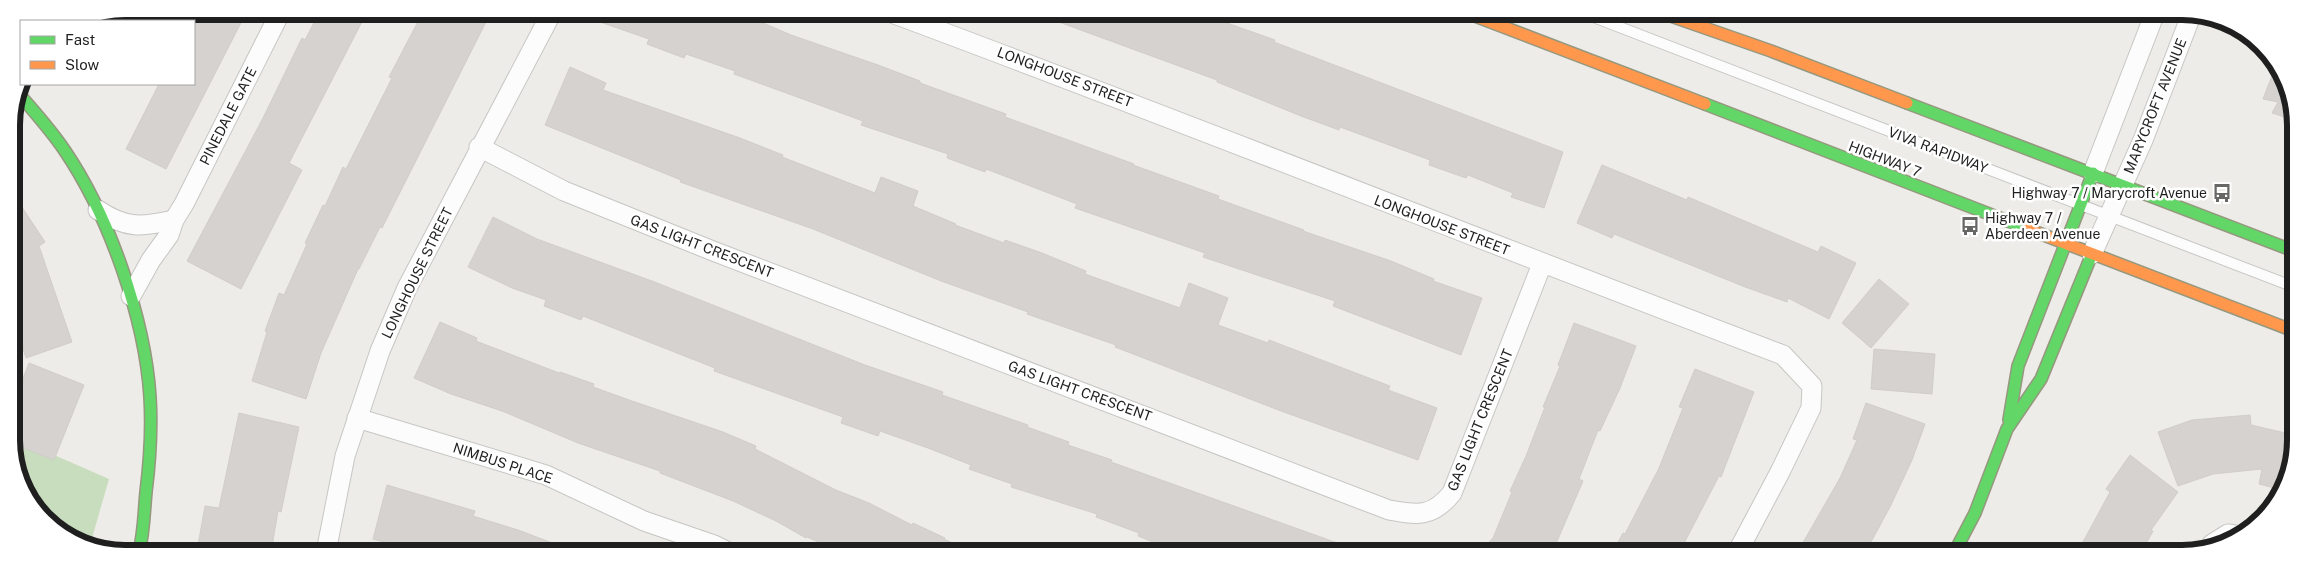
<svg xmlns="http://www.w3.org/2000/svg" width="2307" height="565" viewBox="0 0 2307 565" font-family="'Public Sans',sans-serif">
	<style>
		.forest { fill: #c8ddbd }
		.building { fill: #d5d2cf; stroke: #d1cec9 }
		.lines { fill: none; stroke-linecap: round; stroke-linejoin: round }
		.lane-casing { stroke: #c6c6c4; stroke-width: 12 }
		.street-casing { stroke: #c6c6c4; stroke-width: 21 }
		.fast-casing { stroke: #95987f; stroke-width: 14 }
		.slow-casing { stroke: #95987f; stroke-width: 14 }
		.lane { stroke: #fcfcfc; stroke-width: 10 }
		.street { stroke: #fcfcfc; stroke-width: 19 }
		.fast { stroke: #63d668; stroke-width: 11 }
		.slow { stroke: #ff974d; stroke-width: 11 }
		.labels { text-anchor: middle; stroke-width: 5; stroke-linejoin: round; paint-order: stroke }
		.street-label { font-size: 14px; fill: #1f1f1f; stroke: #fff }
		.poi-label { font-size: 14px; fill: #1f1f1f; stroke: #fff; text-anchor: end }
		.rim { fill: none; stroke: #1f1f1f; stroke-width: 6 }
	</style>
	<rect width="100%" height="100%" fill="#eeece8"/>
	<polygon class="forest" points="13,437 109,479 90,545 45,521 13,462"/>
	<g class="building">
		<polygon points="194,11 247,11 166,169 126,149 159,84 194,84"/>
		<polygon points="320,11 367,12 289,163 302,170 241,289 187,261 263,118 302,38 305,40"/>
		<polygon points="423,12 491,12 382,228 380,227 359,269 358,269 321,353 306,399 252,381 267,332 265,331 279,293 284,295 307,244 305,243 323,205 325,206 343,167 346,169 392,78 389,77"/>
		<polygon points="577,12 738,12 791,35 878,65 920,81 920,83 1006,114 1005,117 1134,164 1133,165 1219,196 1218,199 1304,230 1303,231 1391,261 1434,279 1433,281 1482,298 1461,355 1333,306 1335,301 1203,257 1205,253 1075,208 1077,204 986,169 985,172 947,158 948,154 861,125 863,121 734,74 735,71 686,54 684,58 647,44 649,39 577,14"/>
		<polygon points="1038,12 1196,12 1275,40 1274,42 1563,152 1544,208 1511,197 1513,193 1468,175 1466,178 1429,165 1430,160 1340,127 1339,130 1301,116 1217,82 1217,80 1037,14"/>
		<polygon points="570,67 606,83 603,90 740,138 783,155 782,157 875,193 881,177 918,191 913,206 956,224 955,225 1004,243 1005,240 1042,253 1086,271 1085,274 1135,292 1180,308 1189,283 1228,298 1218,325 1268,343 1269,340 1390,386 1388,390 1437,408 1418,460 1281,411 1115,347 1116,345 1027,314 1028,312 941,281 813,229 680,182 681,180 545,125"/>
		<polygon points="2275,68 2294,103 2294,120 2272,113 2278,102 2263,99"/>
		<polygon points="1602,165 1687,200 1688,197 1818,252 1821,246 1856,263 1829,319 1788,298 1787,302 1745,287 1614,234 1612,238 1577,223"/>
		<polygon points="12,192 45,242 39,246 72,342 26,358 13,318"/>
		<polygon points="493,217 537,239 652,281 865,365 943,392 942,395 1028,425 1027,427 1069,442 1068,445 1112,460 1111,462 1357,550 1356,553 1181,553 1138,536 1139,533 1096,517 1097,514 1011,487 1012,484 969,469 971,465 928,448 880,431 878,436 841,423 843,417 714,371 715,368 583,316 581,320 544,306 546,300 512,288 468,267"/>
		<polygon points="1879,279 1909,304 1871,348 1842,323"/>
		<polygon points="440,322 477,338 476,341 559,373 560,372 594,384 593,387 632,401 723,432 756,446 755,449 836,490 869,503 912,525 913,523 945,538 944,539 971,552 842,552 807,537 806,538 776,521 733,501 660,473 660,471 578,443 502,411 451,394 414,378"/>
		<polygon points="1574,323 1636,346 1620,388 1600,431 1598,430 1579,479 1583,481 1552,553 1479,553 1493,538 1512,492 1510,491 1526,456 1545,407 1543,407 1560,366 1558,365"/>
		<polygon points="1874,349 1935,354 1932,394 1871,389"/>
		<polygon points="29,363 84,385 54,460 13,444 13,404"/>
		<polygon points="1695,369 1754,392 1721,477 1719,476 1679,553 1612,553 1623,533 1625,534 1659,468 1683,408 1679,407"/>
		<polygon points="1866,403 1925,424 1912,460 1890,507 1865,553 1797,553 1840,478 1857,440 1853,439"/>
		<polygon points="239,413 299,427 281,512 278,511 271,552 237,552 198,545 205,506 219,508"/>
		<polygon points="2250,415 2251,425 2294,435 2294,462 2278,489 2259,484 2262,469 2213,474 2178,486 2158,432 2192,420"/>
		<polygon points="2130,455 2178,492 2151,530 2153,531 2141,553 2077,553 2110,492 2106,489"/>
		<polygon points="387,485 475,511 473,516 518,530 571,550 571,552 420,552 373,539"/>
	</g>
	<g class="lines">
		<g class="lane-casing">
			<polyline id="lane" points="1583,13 2294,287"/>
		</g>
		<g class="street-casing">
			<g id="street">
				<path d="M889 12C1188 123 1485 242 1783 355L1812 386 1811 408 1780 472 1737 553"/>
				<path d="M479 147 564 191 713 251 1389 510C1417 515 1432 518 1452 493L1542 264"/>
				<polyline points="2093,173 2155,13"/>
				<path d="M98 210C126 229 142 227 174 220"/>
				<polyline points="2092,254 2143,140 2192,13"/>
				<polyline points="131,296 151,260 169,235 174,220 184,204 281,11"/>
				<polyline points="357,418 546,475 644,521 714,545 728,552"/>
				<polyline points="2212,544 2228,534 2235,535"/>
				<polyline points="326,552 345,456 380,351 407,288 552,12"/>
			</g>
		</g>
		<g class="fast-casing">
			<g id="fast">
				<path d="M17 92C34 111 51 130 65 151 109 216 145 318 150 397 152 429 150 460 146 492 144 512 144 532 139 552"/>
				<polyline points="1907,103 2294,251"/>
				<polyline points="1705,104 2028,229"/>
				<polyline points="2009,420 2018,366 2093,173"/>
				<polyline points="1954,553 1975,513 2007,429 2041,379 2092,254"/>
			</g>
		</g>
		<g class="slow-casing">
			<g id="slow">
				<polyline points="1467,13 1705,104"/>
				<polyline points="1662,13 1771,51 1907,103"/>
				<polyline points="2028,229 2294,331"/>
			</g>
		</g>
		<use href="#lane" class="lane"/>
		<use href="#street" class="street"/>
		<use href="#fast" class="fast"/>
		<use href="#slow" class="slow"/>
	</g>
	<defs>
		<g id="bus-bare" transform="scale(1.5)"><path d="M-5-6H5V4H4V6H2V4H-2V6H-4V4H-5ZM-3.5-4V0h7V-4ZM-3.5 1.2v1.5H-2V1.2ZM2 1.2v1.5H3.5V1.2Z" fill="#676765" stroke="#fff" stroke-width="2.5" paint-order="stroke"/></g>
	</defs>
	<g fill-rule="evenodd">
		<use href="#bus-bare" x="2222" y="193"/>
		<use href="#bus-bare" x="1970" y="226"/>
	</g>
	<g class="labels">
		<g class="street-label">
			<text transform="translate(1065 77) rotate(21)" y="5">LONGHOUSE STREET</text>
			<text transform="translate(2155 106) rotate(-68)" y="5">MARYCROFT AVENUE</text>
			<text transform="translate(228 116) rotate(-63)" y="5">PINEDALE GATE</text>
			<text transform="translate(1938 150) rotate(21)" y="5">VIVA RAPIDWAY</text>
			<text transform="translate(1885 159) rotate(21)" y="5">HIGHWAY 7</text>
			<text transform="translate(1442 225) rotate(21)" y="5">LONGHOUSE STREET</text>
			<text transform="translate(702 246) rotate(21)" y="5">GAS LIGHT CRESCENT</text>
			<text transform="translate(417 273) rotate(-64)" y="5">LONGHOUSE STREET</text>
			<text transform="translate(1080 391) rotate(20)" y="5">GAS LIGHT CRESCENT</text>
			<text transform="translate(1480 420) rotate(-68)" y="5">GAS LIGHT CRESCENT</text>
			<text transform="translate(503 463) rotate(18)" y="5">NIMBUS PLACE</text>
		</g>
		<g class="poi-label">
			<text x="2207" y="198">Highway 7 / Marycroft Avenue</text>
			<text x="1985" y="223" text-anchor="start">Highway 7 /<tspan x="1985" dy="16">Aberdeen Avenue</tspan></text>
		</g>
	</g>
	<path d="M0 0H2307V565H0ZM125 20H2182A105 105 0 0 1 2287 125V440A105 105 0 0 1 2182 545H125A105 105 0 0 1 20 440V125A105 105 0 0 1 125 20Z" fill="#fff" fill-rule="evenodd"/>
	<path class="rim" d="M125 20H2182A105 105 0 0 1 2287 125V440A105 105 0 0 1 2182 545H125A105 105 0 0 1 20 440V125A105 105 0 0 1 125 20Z"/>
	<rect x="20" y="20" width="175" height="65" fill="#ffffff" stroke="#a5a5a5"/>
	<rect x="30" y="36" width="25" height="8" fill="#63d668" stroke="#a5a5a5"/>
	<text x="65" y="45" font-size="15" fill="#1f1f1f">Fast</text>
	<rect x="30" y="61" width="25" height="8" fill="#ff974d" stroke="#a5a5a5"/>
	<text x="65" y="70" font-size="15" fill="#1f1f1f">Slow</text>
</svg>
